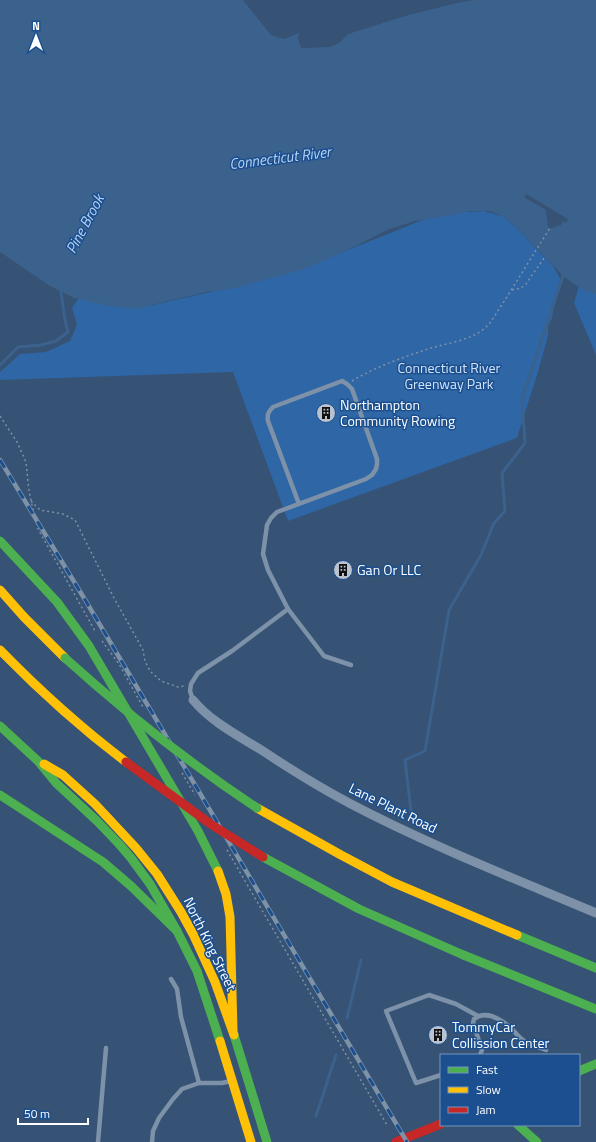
<svg xmlns="http://www.w3.org/2000/svg" width="596" height="1142" viewBox="0 0 596 1142" font-family="'Titillium Web',sans-serif">
	<style>
		.green { fill: #2f66a5 }
		.water { fill: #3b618d }
		.pier { fill: #365274 }
		.lines { fill: none; stroke-linecap: round; stroke-linejoin: round }
		.stream { stroke: #3b618d; stroke-width: 3 }
		.path { stroke: #7d92a8; stroke-width: 1.5; stroke-dasharray: 2 3; stroke-linecap: butt }
		.lane { stroke: #7d92a8; stroke-width: 4.5 }
		.street { stroke: #7d92a8; stroke-width: 9 }
		.fast { stroke: #4caf50; stroke-width: 9 }
		.slow { stroke: #ffc107; stroke-width: 9 }
		.jam { stroke: #c62828; stroke-width: 9 }
		.rail-casing { stroke: #7e92a7; stroke-width: 4.5 }
		.rail { stroke: #1b4f8f; stroke-width: 3; stroke-dasharray: 9; stroke-linecap: butt }
		.fast-bridge { stroke: #4caf50; stroke-width: 9 }
		.jam-bridge { stroke: #c62828; stroke-width: 9 }
		.labels { text-anchor: middle; stroke-width: 3; stroke-linejoin: round; paint-order: stroke }
		.park-label { font-size: 14px; fill: #cfe3fa; stroke: #1b4f8f }
		.poi-label { font-size: 14px; fill: #fff; stroke: #1b4f8f; text-anchor: start }
		.street-label { font-size: 14px; fill: #fff; stroke: #1b4f8f }
		.water-label { font-size: 15px; font-style: italic; fill: #b5d3f5; stroke: #1b4f8f }
	</style>
	<rect width="100%" height="100%" fill="#365274"/>
	<g class="green">
		<polygon points="484,211 502,216 516,227 553,266 560,278 552,318 548,327 548,336 537,375 517,438 288,521 233,372 0,380 0,372 20,354 46,352 70,341 77,325 72,308 81,295 113,306 149,306 262,280 340,253 425,219 464,212"/>
		<polygon points="586,261 596,265 596,355 574,303"/>
	</g>
	<polygon class="water" points="0,0 243,0 271,35 284,39 299,33 298,39 301,48 330,47 339,43 348,34 405,16 457,3 474,0 596,0 596,294 581,289 563,276 516,227 502,216 490,211 471,211 446,216 415,221 387,230 358,245 304,269 235,288 206,292 136,309 104,305 74,298 50,286 0,252"/>
	<polygon class="pier" points="526,194 568,219 566,223 563,221 561,225 551,228 548,227 546,210 524,197"/>
	<g class="lines">
		<g class="stream">
			<polyline points="0,365 18,347 41,345 56,341 68,332 65,320 61,292 62,288"/>
			<polyline points="411,811 405,760 425,751 449,610 481,555 494,523 505,511 502,473 525,443 522,399 563,276 563,272"/>
			<polyline points="347,1018 361,960"/>
			<polyline points="316,1116 336,1055"/>
		</g>
		<g class="path">
			<polyline points="512,290 521,288 526,284 544,258"/>
			<path d="M352 381C377 366 404 357 431 348 449 343 471 340 485 328 493 321 497 311 503 303 519 278 534 253 550 228"/>
			<polyline points="0,416 17,442 26,462 29,491 34,514 38,529 95,631"/>
			<polyline points="31,501 40,510 63,514 75,520 114,598 143,650 145,661 150,671 161,681 178,687 184,686"/>
			<polyline points="102,641 119,664 144,709"/>
			<polyline points="182,773 195,795"/>
			<polyline points="227,850 387,1125"/>
		</g>
		<g class="lane">
			<polyline points="288,609 324,656 351,665"/>
			<path d="M193 700 190 691 191 684 198 673 232 651 288 609 268 570 263 554 267 525 271 518 277 512 366 479 372 475 376 469 377 464V459L352 389 347 384 342 381 273 407C268 412 267 415 268 421L299 504"/>
			<polyline points="171,979 177,989 181,1017 199,1083"/>
			<path d="M480 1055 482 1050 473 1023 474 1019C487 1009 502 1020 512 1029 516 1033 519 1038 523 1040 530 1045 539 1047 546 1050"/>
			<polyline points="441,1075 416,1083 386,1011 429,995 456,1004 478,1016"/>
			<polyline points="98,1142 106,1048"/>
			<polyline points="152,1142 153,1131 159,1118 173,1099 182,1089 199,1083 222,1083 231,1081"/>
		</g>
		<path class="street" d="M193 700C212 723 241 737 266 753 293 771 321 788 349 803 429 845 513 878 596 913"/>
		<g class="fast">
			<polyline points="0,541 57,602 89,646 198,831 218,871"/>
			<polyline points="0,726 38,761 56,783 97,821 119,844 131,858 150,884 177,931 197,971 220,1041"/>
			<polyline points="0,795 103,862 131,886 177,931"/>
			<polyline points="263,857 359,909 461,954 596,1009"/>
			<polyline points="517,935 596,968"/>
			<polyline points="234,1035 267,1142"/>
			<polyline points="579,1071 596,1064"/>
			<polyline points="518,1125 537,1142"/>
		</g>
		<g class="slow">
			<polyline points="0,590 24,617 65,658"/>
			<path d="M0 650C39 690 81 728 126 762"/>
			<polyline points="44,764 63,775 95,804 136,848 157,874 181,912 193,934 215,982 234,1035"/>
			<polyline points="257,808 341,855 392,882 517,935"/>
			<polyline points="218,871 226,894 230,917 233,1030"/>
			<polyline points="220,1041 251,1142"/>
		</g>
		<polyline class="jam" points="396,1142 441,1124"/>
		<g class="rail-casing">
			<polyline id="rail" points="0,460 84,598 407,1142"/>
		</g>
		<use href="#rail" class="rail"/>
		<path class="fast-bridge" d="M65 658C126 713 189 763 257 808"/>
		<polyline class="jam-bridge" points="126,762 212,825 263,857"/>
	</g>
	<defs>
		<g id="building-disc" transform="scale(1)"><circle r="9.5" fill="#b9c2ce" stroke="#1b4f8f"/><path d="M-4-6H4V6H1V3H-1V6H-4ZM-2.5-4.3h1.7v1.8h-1.7ZM.8-4.3h1.7v1.8H.8ZM-2.5-1h1.7V.8h-1.7ZM.8-1h1.7V.8H.8Z" fill="#111"/></g>
	</defs>
	<g fill-rule="evenodd">
		<use href="#building-disc" x="326" y="413"/>
		<use href="#building-disc" x="343" y="570"/>
		<use href="#building-disc" x="438" y="1035"/>
	</g>
	<g class="labels">
		<g class="park-label">
			<text x="449" y="373">Connecticut River<tspan x="449" dy="16">Greenway Park</tspan></text>
		</g>
		<g class="poi-label">
			<text x="340" y="410">Northampton<tspan x="340" dy="16">Community Rowing</tspan></text>
			<text x="357" y="575">Gan Or LLC</text>
			<text x="452" y="1032">TommyCar<tspan x="452" dy="16">Collission Center</tspan></text>
		</g>
		<g class="street-label">
			<text transform="translate(393 808) rotate(26)" y="5">Lane Plant Road</text>
			<text transform="translate(210 944) rotate(64)" y="5">North King Street</text>
		</g>
		<g class="water-label">
			<text transform="translate(280 158) rotate(-7)" y="5">Connecticut River</text>
			<text transform="translate(85 224) rotate(-62)" y="5">Pine Brook</text>
		</g>
	</g>
	<rect x="440" y="1054" width="140" height="72" fill="#1b4f8f" stroke="#7695bc"/>
	<rect x="448" y="1067" width="20" height="6" fill="#4caf50" stroke="#7695bc"/>
	<text x="476" y="1074" font-size="12" fill="#ffffff">Fast</text>
	<rect x="448" y="1087" width="20" height="6" fill="#ffc107" stroke="#7695bc"/>
	<text x="476" y="1094" font-size="12" fill="#ffffff">Slow</text>
	<rect x="448" y="1107" width="20" height="6" fill="#c62828" stroke="#7695bc"/>
	<text x="476" y="1114" font-size="12" fill="#ffffff">Jam</text>
	<g transform="translate(36 36)" stroke="#1b4f8f" stroke-width="3" paint-order="stroke">
	<path d="M0-3L7 15L0 10L-7 15Z" fill="#ffffff"/>
	<text y="-6" font-size="11" font-weight="bold" text-anchor="middle" fill="#ffffff">N</text>
	</g>
	<path d="M18 1118v6h70v-6" fill="none" stroke="#ffffff" stroke-width="2"/>
	<text x="24" y="1118" font-size="12" fill="#ffffff" stroke="#1b4f8f" stroke-width="3" paint-order="stroke">50 m</text>
</svg>
